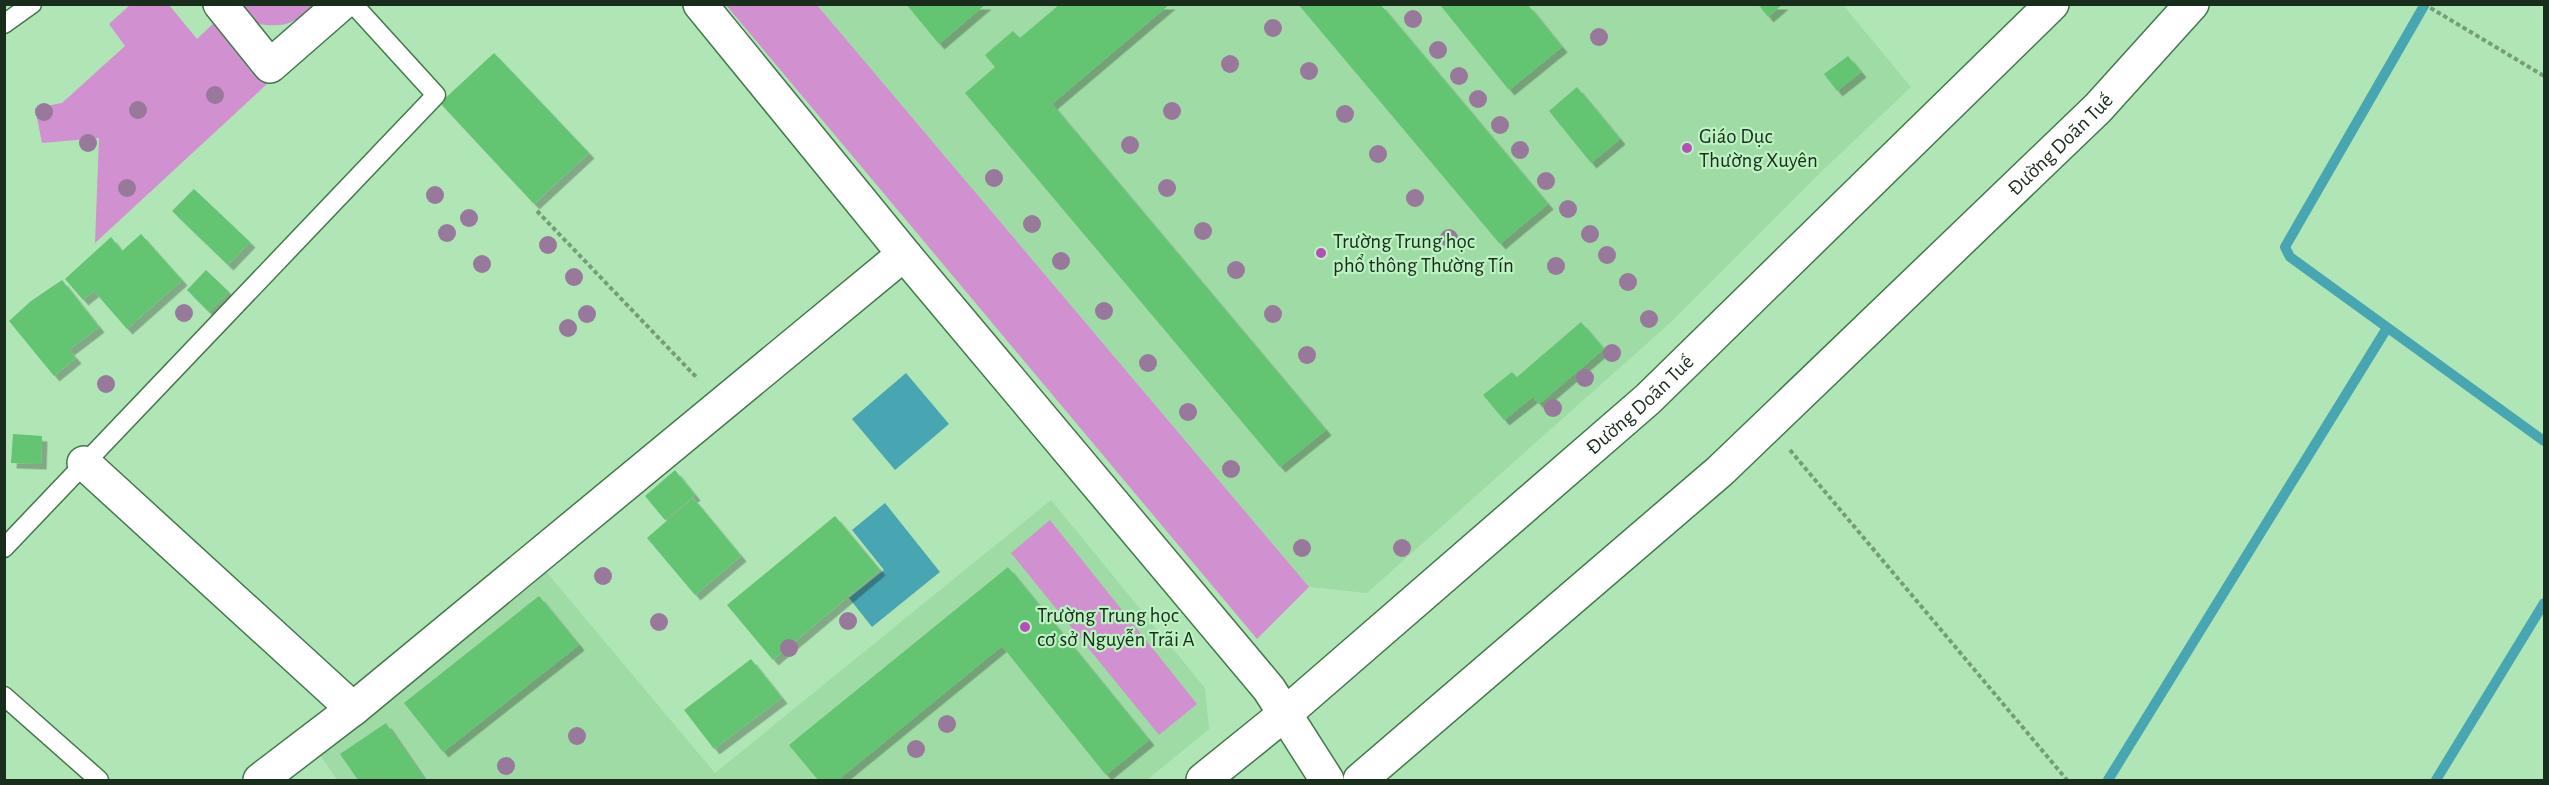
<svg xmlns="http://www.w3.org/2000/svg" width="2549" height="785" viewBox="0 0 2549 785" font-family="'Alegreya Sans',sans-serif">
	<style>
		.built { fill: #9fdba5 }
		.green { fill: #d190d0 }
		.water { fill: #48a6b2 }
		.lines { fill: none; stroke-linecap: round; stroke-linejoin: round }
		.stream { stroke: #48a6b2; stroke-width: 10 }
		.building { fill: #63c472; filter: url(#shadow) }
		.lane-casing { stroke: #45774c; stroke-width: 21 }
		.street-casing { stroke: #45774c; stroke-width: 36 }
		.secondary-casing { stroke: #45774c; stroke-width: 36 }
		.path { stroke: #749d78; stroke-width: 4; stroke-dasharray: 4.5 3; stroke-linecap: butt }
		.lane { stroke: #fff; stroke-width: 18 }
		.street { stroke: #fff; stroke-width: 33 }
		.secondary { stroke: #fff; stroke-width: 33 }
		.tree { fill: #98799b }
		.poi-dot { fill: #b550b6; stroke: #bdf3c2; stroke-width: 2 }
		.labels { text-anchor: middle; stroke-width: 4.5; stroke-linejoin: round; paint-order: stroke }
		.poi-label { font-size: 21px; fill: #182d1b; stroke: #bdf3c2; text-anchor: start }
		.street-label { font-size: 21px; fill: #182d1b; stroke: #bdf3c2 }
	</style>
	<defs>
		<filter id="shadow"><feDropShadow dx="5.5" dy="5.5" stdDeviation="0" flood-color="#0004"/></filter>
	</defs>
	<rect width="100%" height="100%" fill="#b0e6b5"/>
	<g class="built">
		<polygon points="817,5 1843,5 1911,87 1822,171 1671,322 1367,593 1309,587"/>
		<polygon points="1051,500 1205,688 1209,729 1147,780 337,780 314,746 543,568 715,773"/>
	</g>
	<g class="green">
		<polygon points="130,5 169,5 197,39 218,19 267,84 95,243 99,138 42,143 35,108 62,103 125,46 109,24"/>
		<path d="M235 5H316C292 26 283 28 251 23Z"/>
		<polygon points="726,5 817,5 1309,587 1257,639"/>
		<polygon points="1050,520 1197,704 1159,735 1011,553"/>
	</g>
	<g class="water">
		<polygon points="906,373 949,424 895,470 852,419"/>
		<polygon points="885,503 940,572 872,627 849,598 884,570 852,530"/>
	</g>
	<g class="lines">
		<g class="stream">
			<polyline points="2425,4 2285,247 2290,257 2544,441"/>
			<polyline points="2108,780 2387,328"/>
			<polyline points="2436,780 2544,603"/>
		</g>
	</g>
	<g class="building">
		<polygon points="906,4 986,4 939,44"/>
		<polygon points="1060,4 1170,4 1052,104 1326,430 1280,467 965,93 995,67 985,55 1013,31 1020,38"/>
		<polygon points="1298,4 1380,4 1548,204 1500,244"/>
		<polygon points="1758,4 1783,4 1768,17"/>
		<polygon points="1440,5 1528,5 1562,47 1509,90"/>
		<polygon points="494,53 589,153 534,204 440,103"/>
		<polygon points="1848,56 1861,72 1837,91 1824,74"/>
		<polygon points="1577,87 1620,139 1591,163 1549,111"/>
		<polygon points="194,189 250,242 228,265 172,211"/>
		<polygon points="141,234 182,280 127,329 94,291 83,300 65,279 111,237 122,251"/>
		<polygon points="206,270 229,292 209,312 187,290"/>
		<polygon points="62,280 99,327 69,350 76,358 54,376 9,321 31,301"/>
		<polygon points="1581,322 1604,349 1539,404 1533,397 1504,420 1483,395 1512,372 1517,377"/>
		<polygon points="13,434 42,436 41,464 11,463"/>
		<polygon points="675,470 695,495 665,520 645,496"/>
		<polygon points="693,498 741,556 695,595 647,538"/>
		<polygon points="835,516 880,570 773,660 727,605"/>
		<polygon points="1008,567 1149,740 1106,775 1002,646 838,780 818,780 789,745"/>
		<polygon points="539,596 579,645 443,752 404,703"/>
		<polygon points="751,659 782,698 714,749 684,710"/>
		<polygon points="386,723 425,780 358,780 340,754"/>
	</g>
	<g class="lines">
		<g class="lane-casing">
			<g id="lane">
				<polyline points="4,24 32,4"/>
				<polyline points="4,548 436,95 353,4"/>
				<polyline points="4,696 99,780"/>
			</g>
		</g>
		<g class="street-casing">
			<g id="street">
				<polyline points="220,4 270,66 341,4"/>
				<polyline points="700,4 904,254 1269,689 1327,780"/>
				<polyline points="84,463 353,709 904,254"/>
				<polyline points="260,780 353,709"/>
			</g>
		</g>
		<g class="secondary-casing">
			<g id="secondary">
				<path id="s1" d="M1203 780 1286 713 1648 399 2052 4"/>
				<path id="s2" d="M1360 780 1720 471 2098 108 2192 4"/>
			</g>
		</g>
		<g class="path">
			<polyline points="2424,4 2544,76"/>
			<polyline points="537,211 698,379"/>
			<polyline points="1790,450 2067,780"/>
		</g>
		<use href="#lane" class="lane"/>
		<use href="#street" class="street"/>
		<use href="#secondary" class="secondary"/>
	</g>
	<g class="tree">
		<circle cx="1413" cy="19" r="9"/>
		<circle cx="1273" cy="28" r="9"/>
		<circle cx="1599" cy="37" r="9"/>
		<circle cx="1438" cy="50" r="9"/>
		<circle cx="1230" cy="64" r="9"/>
		<circle cx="1309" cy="71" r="9"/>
		<circle cx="1459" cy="76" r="9"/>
		<circle cx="215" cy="95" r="9"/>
		<circle cx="1478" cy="99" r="9"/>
		<circle cx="138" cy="110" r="9"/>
		<circle cx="1172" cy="111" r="9"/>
		<circle cx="44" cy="112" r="9"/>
		<circle cx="1345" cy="114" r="9"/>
		<circle cx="1500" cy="125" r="9"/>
		<circle cx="88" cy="143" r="9"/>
		<circle cx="1130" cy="145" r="9"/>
		<circle cx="1520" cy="150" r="9"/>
		<circle cx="1378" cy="154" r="9"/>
		<circle cx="994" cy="178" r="9"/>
		<circle cx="1546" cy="181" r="9"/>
		<circle cx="127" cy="188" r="9"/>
		<circle cx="1167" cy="188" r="9"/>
		<circle cx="435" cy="195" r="9"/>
		<circle cx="1415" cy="198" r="9"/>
		<circle cx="1568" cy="209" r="9"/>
		<circle cx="469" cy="218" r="9"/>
		<circle cx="1032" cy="224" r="9"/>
		<circle cx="1203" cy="231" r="9"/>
		<circle cx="447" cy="233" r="9"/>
		<circle cx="1590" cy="234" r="9"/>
		<circle cx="1449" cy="238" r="9"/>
		<circle cx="548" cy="245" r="9"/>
		<circle cx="1607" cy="255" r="9"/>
		<circle cx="1061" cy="261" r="9"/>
		<circle cx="482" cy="264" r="9"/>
		<circle cx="1556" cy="266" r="9"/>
		<circle cx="1236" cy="270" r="9"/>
		<circle cx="574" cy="277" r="9"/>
		<circle cx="1628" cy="282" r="9"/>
		<circle cx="1104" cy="311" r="9"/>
		<circle cx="184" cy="313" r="9"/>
		<circle cx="587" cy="314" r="9"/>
		<circle cx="1273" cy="314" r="9"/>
		<circle cx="1649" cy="319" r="9"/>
		<circle cx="568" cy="328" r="9"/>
		<circle cx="1612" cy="353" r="9"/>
		<circle cx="1307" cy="355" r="9"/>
		<circle cx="1148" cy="363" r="9"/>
		<circle cx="1585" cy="378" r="9"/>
		<circle cx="106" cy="384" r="9"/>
		<circle cx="1553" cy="408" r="9"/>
		<circle cx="1188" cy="412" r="9"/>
		<circle cx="1231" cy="469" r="9"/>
		<circle cx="1302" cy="548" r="9"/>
		<circle cx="1402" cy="548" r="9"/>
		<circle cx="603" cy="576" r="9"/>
		<circle cx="848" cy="621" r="9"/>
		<circle cx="659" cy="622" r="9"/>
		<circle cx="789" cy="648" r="9"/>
		<circle cx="947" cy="724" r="9"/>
		<circle cx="577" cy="736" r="9"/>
		<circle cx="916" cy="749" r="9"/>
		<circle cx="506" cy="766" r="9"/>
	</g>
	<g class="poi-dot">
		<circle cx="1687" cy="148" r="6"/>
		<circle cx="1321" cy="253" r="6"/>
		<circle cx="1025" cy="627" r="6"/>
	</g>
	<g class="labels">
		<g class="poi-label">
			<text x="1699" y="143">Giáo Dục<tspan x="1699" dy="24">Thường Xuyên</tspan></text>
			<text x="1333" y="248">Trường Trung học<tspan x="1333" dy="24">phổ thông Thường Tín</tspan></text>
			<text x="1037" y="622">Trường Trung học<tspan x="1037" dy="24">cơ sở Nguyễn Trãi A</tspan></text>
		</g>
		<g class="street-label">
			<text dy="7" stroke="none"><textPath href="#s2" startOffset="946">Đường Doãn Tuế</textPath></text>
			<text dy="7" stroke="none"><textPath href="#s1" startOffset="576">Đường Doãn Tuế</textPath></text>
		</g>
	</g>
	<rect width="2549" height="785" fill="none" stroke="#182d1b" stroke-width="12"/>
</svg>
